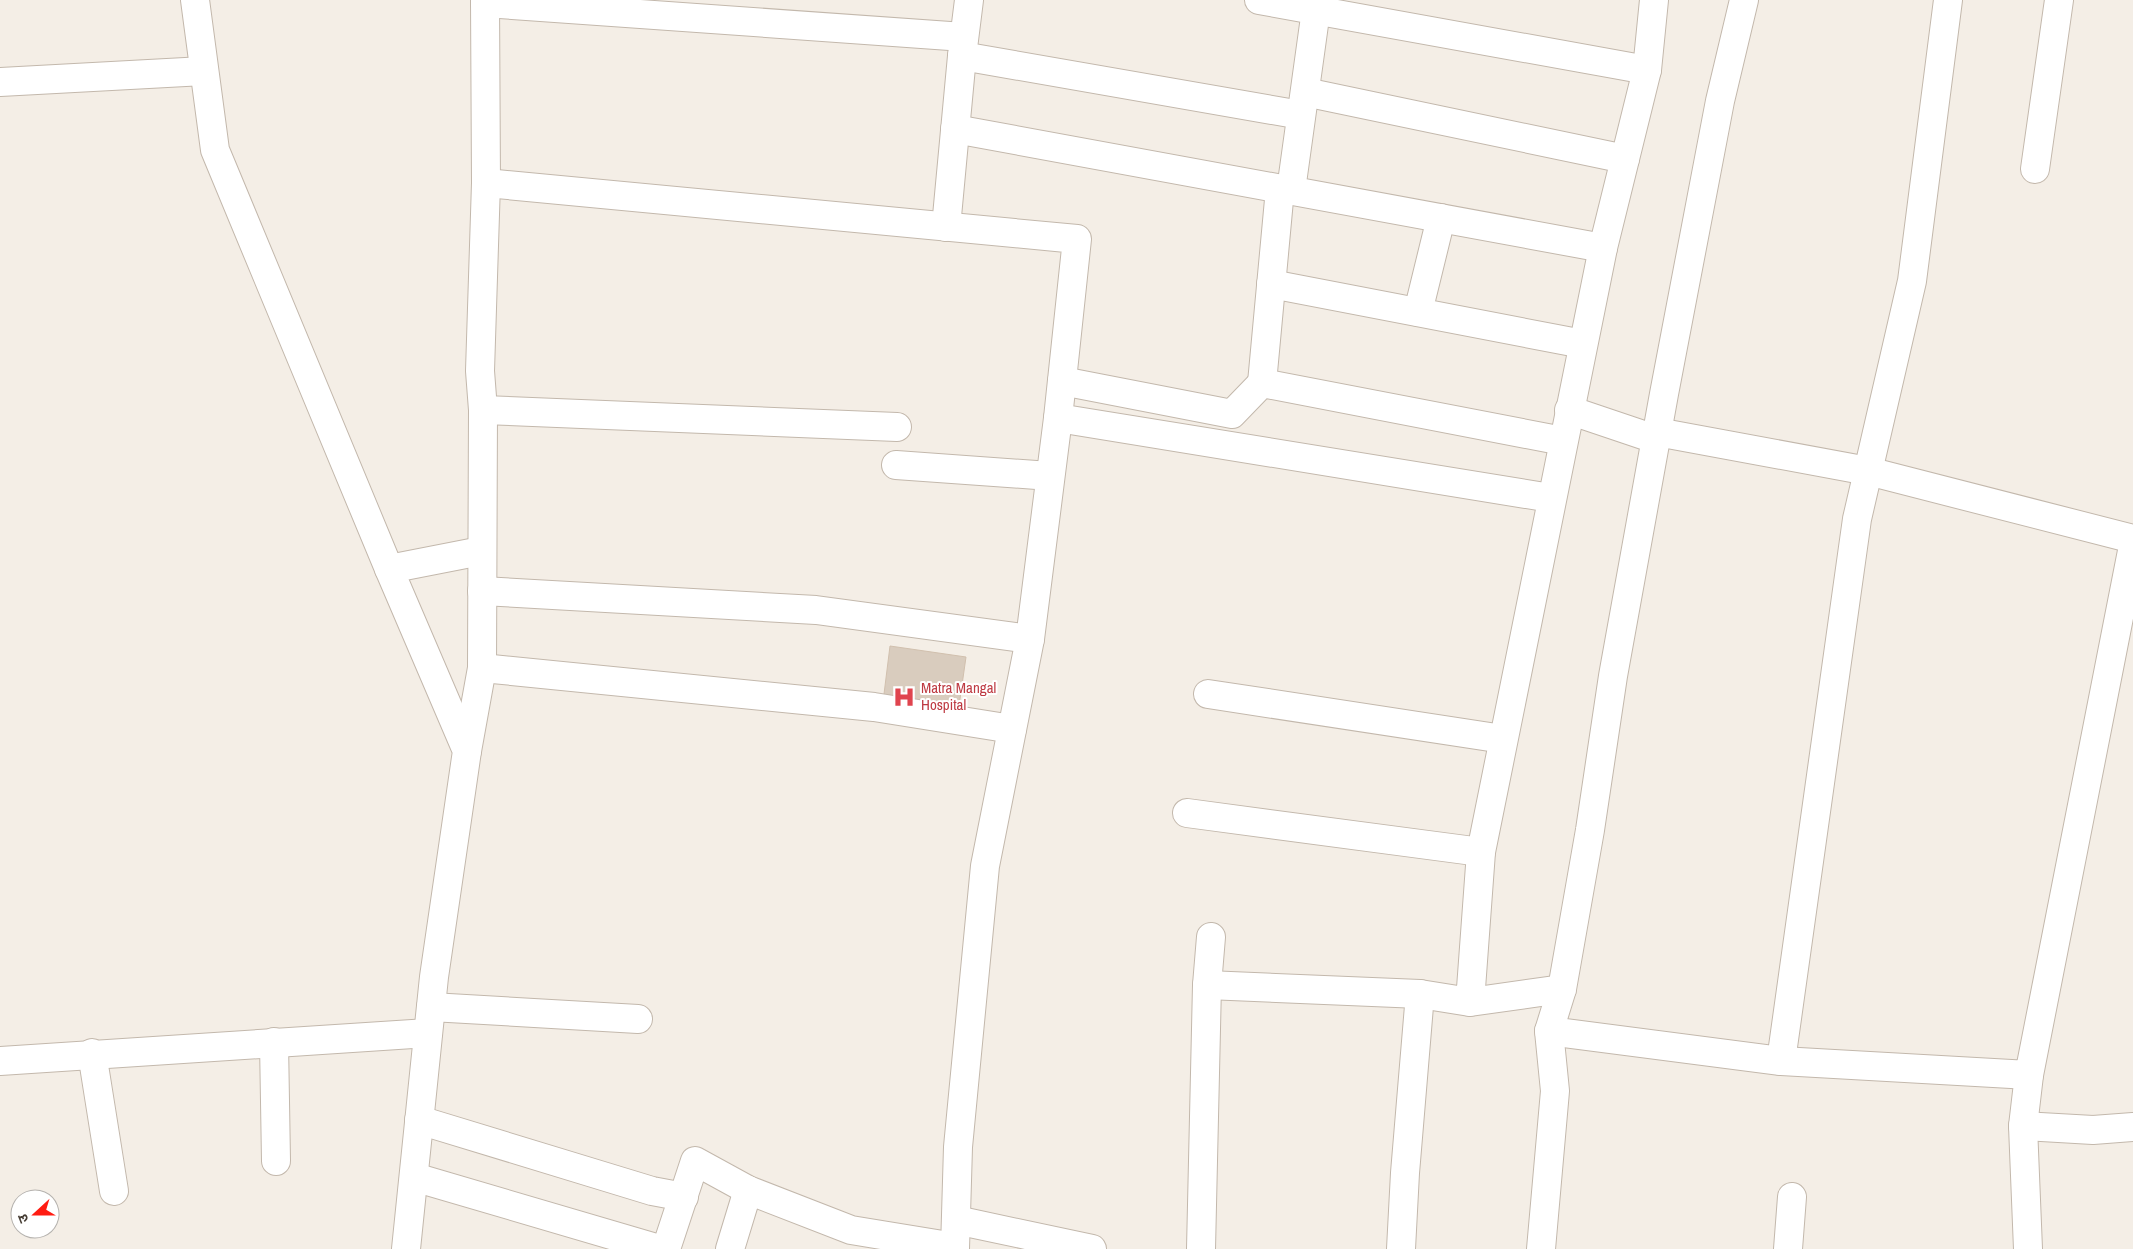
<svg xmlns="http://www.w3.org/2000/svg" width="2133" height="1249" viewBox="0 0 2133 1249" font-family="'Archivo Narrow','Noto Sans Devanagari',sans-serif">
	<style>
		.building { fill: #d9ccbe; stroke: #d1c0ae }
		.lines { fill: none; stroke-linecap: round; stroke-linejoin: round }
		.minor-casing { stroke: #c3b8ac; stroke-width: 30 }
		.minor { stroke: #fff; stroke-width: 28 }
		.labels { text-anchor: middle; stroke-width: 4; stroke-linejoin: round; paint-order: stroke }
		.health-label { font-size: 15px; fill: #be3a42; stroke: #fff; text-anchor: start }
	</style>
	<rect width="100%" height="100%" fill="#f4eee6"/>
	<polygon class="building" points="890,646 966,657 958,713 883,702"/>
	<g class="lines">
		<g class="minor-casing">
			<g id="minor">
				<polyline points="195,0 215,150 389,569 467,751 434,977 406,1249"/>
				<polyline points="1259,0 1647,70"/>
				<polyline points="485,3 964,37"/>
				<polyline points="962,56 1301,115"/>
				<polyline points="0,82 204,71"/>
				<polyline points="1305,92 1625,159"/>
				<polyline points="955,129 1603,248"/>
				<polyline points="2035,169 2059,0"/>
				<polyline points="486,183 1077,239 1058,418 1030,639 985,866 958,1147 955,1249"/>
				<polyline points="1291,190 1316,10"/>
				<polyline points="946,227 962,56 969,0"/>
				<polyline points="1271,284 1583,344"/>
				<polyline points="1418,312 1441,218"/>
				<polyline points="1062,381 1232,414 1262,383 1563,441"/>
				<polyline points="1262,383 1280,189"/>
				<polyline points="483,410 897,427"/>
				<polyline points="1569,410 1655,439"/>
				<polyline points="1058,418 1551,498"/>
				<polyline points="1657,432 1868,471 2133,539"/>
				<polyline points="896,465 1050,476"/>
				<polyline points="389,569 481,551"/>
				<polyline points="482,591 816,610 1030,639"/>
				<polyline points="482,668 874,707 1012,729"/>
				<polyline points="1208,694 1503,739"/>
				<polyline points="467,751 482,668 483,410 480,371 486,183 485,0"/>
				<polyline points="1187,813 1481,852"/>
				<polyline points="1207,985 1420,994 1470,1002 1481,852 1603,248 1647,70 1654,0"/>
				<polyline points="1470,1002 1562,989"/>
				<polyline points="431,1007 638,1019"/>
				<polyline points="1549,1031 1781,1061 2029,1075 2133,546"/>
				<polyline points="274,1042 276,1161"/>
				<polyline points="92,1053 114,1191"/>
				<polyline points="0,1061 428,1033"/>
				<polyline points="1781,1061 1857,519 1912,281 1948,0"/>
				<polyline points="419,1120 652,1191 684,1197"/>
				<polyline points="2023,1126 2093,1130 2133,1127"/>
				<polyline points="414,1177 659,1249"/>
				<polyline points="956,1220 1092,1249"/>
				<polyline points="666,1249 695,1161 748,1190 851,1230 955,1247"/>
				<polyline points="730,1249 748,1190"/>
				<polyline points="1201,1249 1207,985 1211,937"/>
				<polyline points="1401,1249 1405,1173 1420,994"/>
				<polyline points="1541,1249 1555,1091 1549,1031 1562,989 1590,830 1613,676 1664,394 1720,101 1744,0"/>
				<polyline points="1788,1249 1792,1197"/>
				<polyline points="2028,1249 2023,1126 2029,1075"/>
			</g>
		</g>
		<use href="#minor" class="minor"/>
	</g>
	<defs>
		<g id="hospital-bare" transform="scale(1.725)"><path d="M-5-5h3v3.5h4V-5h3V5h-3V1.5h-4V5h-3Z" fill="#e0444e" stroke="#fff" stroke-width="2.5" paint-order="stroke"/></g>
	</defs>
	<g fill-rule="evenodd">
		<use href="#hospital-bare" x="904" y="697"/>
	</g>
	<g class="labels">
		<g class="health-label">
			<text x="921" y="693">Matra Mangal<tspan x="921" dy="17">Hospital</tspan></text>
		</g>
	</g>
	<g transform="translate(35 1214) rotate(249)"><circle r="24" fill="#ffffff" stroke="#b5b2ae"/>
	<path d="M0-4L9 19L0 12L-9 19Z" fill="#ff1c12"/>
	<text y="-8" font-size="14" font-weight="bold" text-anchor="middle" fill="#473e35">उ</text>
	</g>
</svg>
